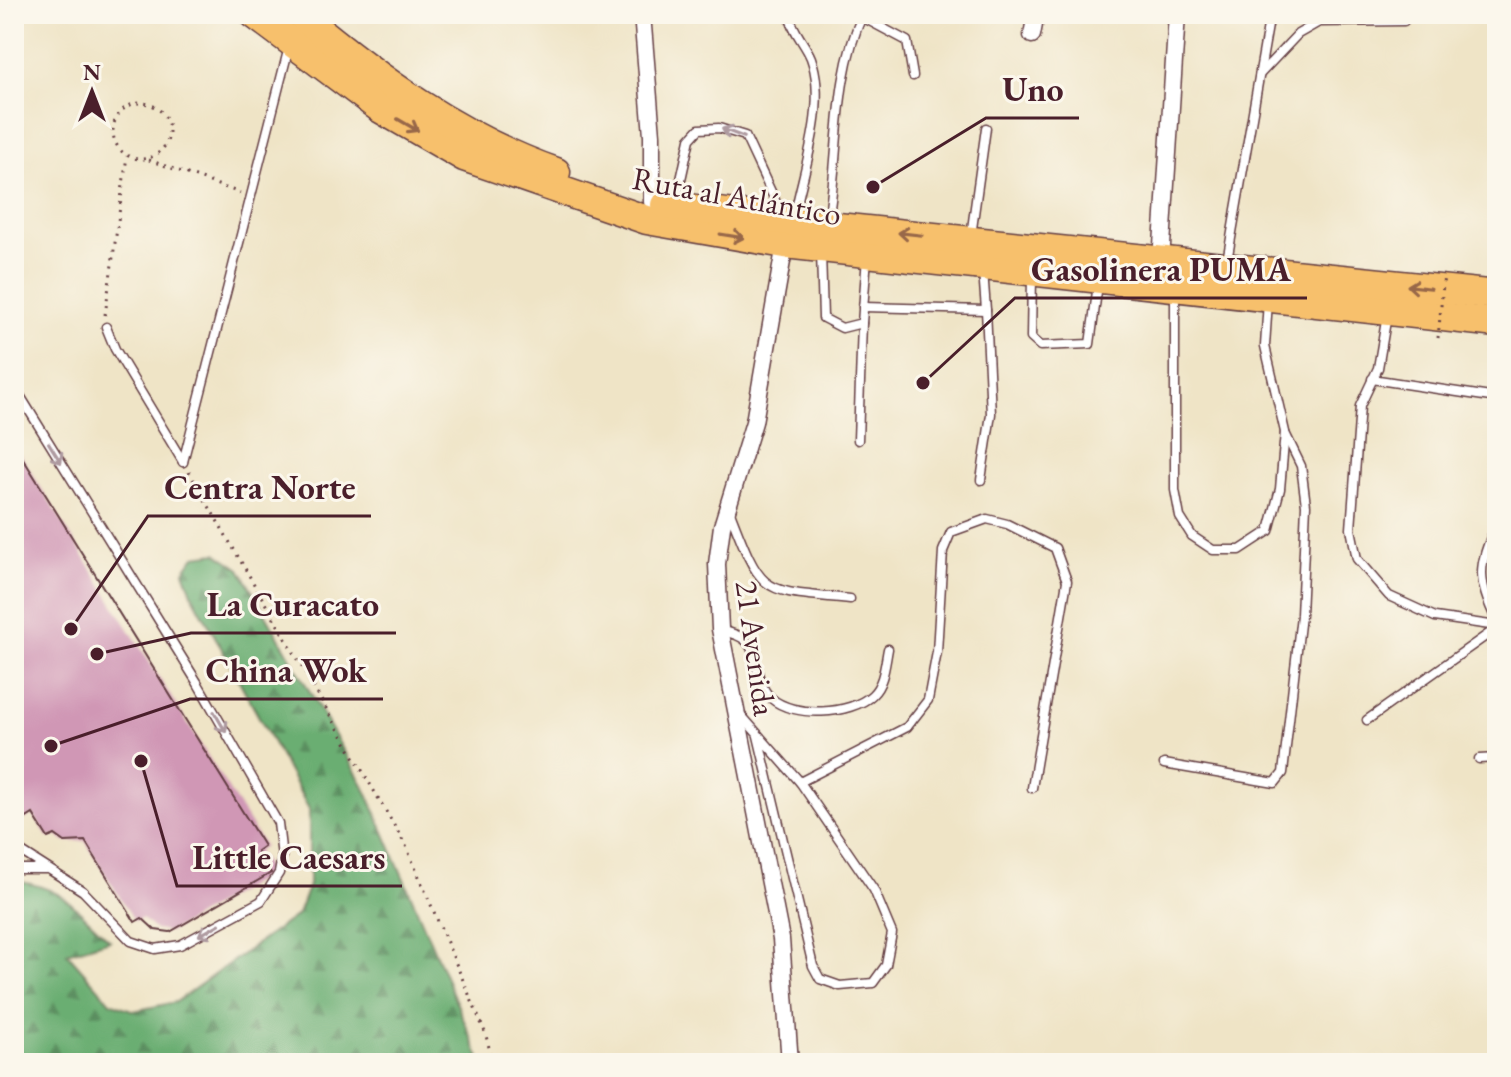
<svg xmlns="http://www.w3.org/2000/svg" width="1511" height="1077" viewBox="0 0 1511 1077" font-family="'EB Garamond',serif">
	<style>
		.forest { fill: url(#forest-firs); stroke: #5a664e; stroke-width: 2 }
		.building { fill: #d097b5 }
		.lines { fill: none; stroke-linecap: round; stroke-linejoin: round }
		.service-casing { stroke: #633d42; stroke-width: 11 }
		.minor-casing { stroke: #633d42; stroke-width: 19 }
		.trunk-casing { stroke: #633d42; stroke-width: 31 }
		.path { stroke: #633d42; stroke-width: 3; stroke-dasharray: 2 6; stroke-linecap: butt }
		.service { stroke: #fff; stroke-width: 8 }
		.minor { stroke: #fff; stroke-width: 16 }
		.trunk { stroke: #f7c06c; stroke-width: 28 }
		.path-bridge { stroke: #633d42; stroke-width: 3; stroke-dasharray: 2 6; stroke-linecap: butt }
		.oneway { stroke: #986748 }
		.oneway2 { stroke: #ae9aa0 }
		.labels { text-anchor: middle; stroke-width: 6; stroke-linejoin: round; paint-order: stroke }
		.street-label { font-size: 32px; fill: #4a1f2b; stroke: #fbf7ec }
		.leader { fill: none; stroke: #4a1f2b; stroke-width: 3 }
		.callout-dot { fill: #4a1f2b; stroke: #fbf7ec; stroke-width: 3 }
		.callout-label { font-size: 34px; text-anchor: middle; font-weight: bold; fill: #4a1f2b; stroke: #fbf7ec; stroke-width: 6; stroke-linejoin: round; paint-order: stroke }
	</style>
	<defs>
		<pattern id="forest-firs" width="22" height="20" patternUnits="userSpaceOnUse" patternTransform="scale(2)"><rect width="22" height="20" fill="#6bae72"/><path d="M5 1l3.5 6h-7zM16 11l3.5 6h-7z" fill="#5a8d5e"/></pattern>
	</defs>
	<rect width="100%" height="100%" fill="#fbf7ec"/>
	<filter id="ink" filterUnits="userSpaceOnUse"><feTurbulence type="fractalNoise" baseFrequency=".0125" numOctaves="2"/><feDisplacementMap in="SourceGraphic" scale="16" xChannelSelector="R" yChannelSelector="G"/><feConvolveMatrix kernelMatrix="1 2 1 2 8 2 1 2 1" color-interpolation-filters="sRGB"/></filter>
	<filter id="wash" filterUnits="userSpaceOnUse"><feTurbulence type="fractalNoise" baseFrequency=".006" numOctaves="4" result="noise"/><feDisplacementMap in="SourceGraphic" scale="32" xChannelSelector="R" yChannelSelector="G"/><feGaussianBlur stdDeviation="1.8" result="paint"/><feColorMatrix in="noise" values="0 0 0 0 0 0 0 0 0 0 0 0 0 0 0 0 0 1.4 0 .05"/><feComposite in="paint" operator="in"/></filter>
	<g filter="url(#wash)">
		<rect width="100%" height="100%" fill="#efe4c6"/>
		<path class="forest" d="M217 553 240 569 367 792 482 1063H14V881C65 887 74 908 110 940L67 953 110 1002 134 1011 176 1002 298 914 309 885V809L193 596 184 571 195 556Z"/>
		<g id="blocks">
			<polygon class="building" points="14,444 264,846 257,851 271,873 170,932 155,930 142,918 135,922 85,841 65,842 55,835 48,838 33,814 14,826"/>
		</g>
	</g>
	<g filter="url(#ink)">
		<use href="#blocks" fill-opacity="0" stroke="#633d42" stroke-width="2"/>
		<g class="lines">
			<g class="service-casing">
				<g id="service">
					<path d="M789 14C792 31 805 43 811 58 828 105 803 170 794 218"/>
					<polyline points="862,17 907,41 913,76"/>
					<polyline points="1260,74 1298,34 1319,22 1404,21"/>
					<polyline points="676,202 690,139 699,129 719,128 745,136 781,213"/>
					<path d="M828 221C840 152 833 79 863 14"/>
					<polyline points="971,236 986,128"/>
					<polyline points="821,252 823,318 842,328 862,323 867,257"/>
					<polyline points="1227,261 1270,14"/>
					<polyline points="1032,275 1031,338 1040,346 1090,344 1098,284"/>
					<polyline points="1494,290 1497,266"/>
					<polyline points="1175,294 1175,490 1180,517 1192,536 1213,550 1240,550 1269,531 1280,489 1285,432 1265,346 1268,301"/>
					<polyline points="863,307 986,310 983,270"/>
					<polyline points="1387,315 1378,368 1360,406 1351,529 1357,559 1389,596 1435,617 1497,626"/>
					<polyline points="106,327 115,349 183,462"/>
					<polyline points="1372,379 1497,398"/>
					<polyline points="14,386 197,682 278,823 282,857 279,873 261,901 180,945 155,949 131,941 83,891 14,847"/>
					<polyline points="858,440 862,323"/>
					<polyline points="183,462 289,47"/>
					<polyline points="981,480 991,414 986,310"/>
					<path d="M730 512C763 598 761 590 850 599"/>
					<path d="M1497 525C1477 564 1477 582 1497 621"/>
					<path d="M720 629C728 633 742 635 747 642 760 656 753 681 771 698 793 718 851 715 872 695 884 684 885 664 888 649"/>
					<polyline points="740,714 800,782 874,890 892,933 886,965 873,983 840,986 820,979 813,966 758,736"/>
					<polyline points="1367,720 1497,628"/>
					<polyline points="1479,759 1497,758"/>
					<polyline points="1164,764 1275,783 1283,773 1301,615 1306,505 1301,466 1285,433"/>
					<polyline points="800,782 907,727 928,700 937,652 943,551 951,532 987,519 1007,524 1055,548 1067,581 1032,788"/>
					<polyline points="1495,850 1497,850"/>
					<polyline points="14,869 46,869"/>
				</g>
			</g>
			<g class="minor-casing">
				<g id="minor">
					<polyline points="642,14 652,135 652,202"/>
					<polyline points="1032,35 1036,14"/>
					<polyline points="785,244 754,422 722,526 717,564 720,629 781,939 790,1063"/>
					<polyline points="1161,261 1177,14"/>
				</g>
			</g>
			<g class="trunk-casing">
				<g id="trunk">
					<polyline points="254,14 381,109 464,157 647,220 785,244 1497,323"/>
					<path d="M300 14C378 79 459 138 556 172"/>
					<polyline points="665,205 828,226 1497,295"/>
				</g>
			</g>
			<g class="path">
				<circle cx="141" cy="131" r="28"/>
				<polyline points="149,160 240,193"/>
				<polyline points="105,315 127,156"/>
				<polyline points="189,472 406,846 485,1032 493,1063"/>
			</g>
			<use href="#service" class="service"/>
			<use href="#minor" class="minor"/>
			<use href="#trunk" class="trunk"/>
			<polyline class="path-bridge" points="1438,338 1444,274"/>
		</g>
		<defs><path id="oneway-shaft" d="M-6 0H5M1.5-3L5.5 0L1.5 3" fill="none" stroke-width="1.6" stroke-linecap="round" stroke-linejoin="round" transform="scale(2)"/></defs>
		<g class="oneway">
			<use href="#oneway-shaft" transform="translate(408 125) rotate(30)"/>
			<use href="#oneway-shaft" transform="translate(910 234) rotate(-174)"/>
			<use href="#oneway-shaft" transform="translate(732 236) rotate(9)"/>
			<use href="#oneway-shaft" transform="translate(1419 287) rotate(-174)"/>
		</g>
		<g class="oneway2">
			<use href="#oneway-shaft" transform="translate(733 133) rotate(-159)"/>
			<use href="#oneway-shaft" transform="translate(55 453) rotate(58)"/>
			<use href="#oneway-shaft" transform="translate(220 722) rotate(60)"/>
			<use href="#oneway-shaft" transform="translate(209 930) rotate(151)"/>
		</g>
	</g>
	<g class="labels">
		<g class="street-label">
			<text transform="translate(737 196) rotate(10)" y="11">Ruta al Atlántico</text>
			<text transform="translate(756 648) rotate(82)" y="11">21 Avenida</text>
		</g>
	</g>
	<path class="leader" d="M873 187L986 118H1079M923 383L1015 298H1307M71 629L148 516H371M97 654L191 633H396M51 746L190 699H383M141 761L177 886H402"/>
	<g class="callout-dot">
		<circle cx="873" cy="187" r="8"/>
		<circle cx="923" cy="383" r="8"/>
		<circle cx="71" cy="629" r="8"/>
		<circle cx="97" cy="654" r="8"/>
		<circle cx="51" cy="746" r="8"/>
		<circle cx="141" cy="761" r="8"/>
	</g>
	<g class="callout-label">
		<text x="1033" y="101">Uno</text>
		<text x="1161" y="281">Gasolinera PUMA</text>
		<text x="260" y="499">Centra Norte</text>
		<text x="293" y="616">La Curacato</text>
		<text x="286" y="682">China Wok</text>
		<text x="289" y="869">Little Caesars</text>
	</g>
	<rect width="1511" height="1077" fill="none" stroke="#fbf7ec" stroke-width="48"/>
	<g transform="translate(92 92)" stroke="#fbf7ec" stroke-width="6" paint-order="stroke">
	<path d="M0-6L14 30L0 20L-14 30Z" fill="#4a1f2b"/>
	<text y="-12" font-size="22" font-weight="bold" text-anchor="middle" fill="#4a1f2b">N</text>
	</g>
</svg>
